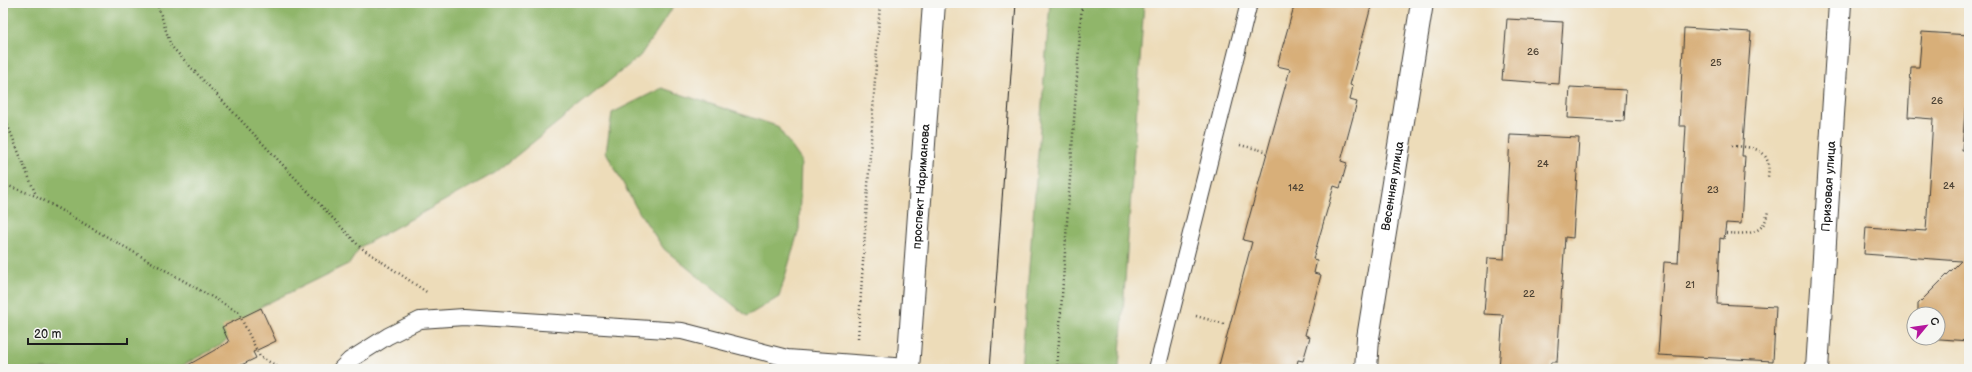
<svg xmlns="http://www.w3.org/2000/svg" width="1972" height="372" viewBox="0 0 1972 372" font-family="'Balsamiq Sans',sans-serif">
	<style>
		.forest { fill: #90b66b; stroke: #566944 }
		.building { fill: #d8af79 }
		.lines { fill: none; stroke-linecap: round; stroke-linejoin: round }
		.service-casing { stroke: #3b3934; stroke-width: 18 }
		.minor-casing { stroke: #3b3934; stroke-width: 24 }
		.primary-casing { stroke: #3b3934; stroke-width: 24 }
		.path { stroke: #3b3934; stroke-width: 2.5; stroke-dasharray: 1 3; stroke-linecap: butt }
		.service { stroke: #fff; stroke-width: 16 }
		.minor { stroke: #fff; stroke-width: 22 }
		.primary { stroke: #fff; stroke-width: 22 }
		.tram { stroke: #1c1c1c; stroke-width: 1 }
		.labels { text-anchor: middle; stroke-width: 3; stroke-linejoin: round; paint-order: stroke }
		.number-label { font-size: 10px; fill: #4b4133 }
		.street-label { font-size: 12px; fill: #1c1c1c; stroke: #f6f6f2 }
	</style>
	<rect width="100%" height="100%" fill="#f6f6f2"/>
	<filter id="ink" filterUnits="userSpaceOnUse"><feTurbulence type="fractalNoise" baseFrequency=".025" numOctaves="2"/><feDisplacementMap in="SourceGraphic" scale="8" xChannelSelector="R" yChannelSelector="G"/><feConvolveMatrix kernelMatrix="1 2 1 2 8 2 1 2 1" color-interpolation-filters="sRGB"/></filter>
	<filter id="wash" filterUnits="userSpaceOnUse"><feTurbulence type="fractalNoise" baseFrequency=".012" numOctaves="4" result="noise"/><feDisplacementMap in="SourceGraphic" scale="16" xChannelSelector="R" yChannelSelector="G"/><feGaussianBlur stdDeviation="0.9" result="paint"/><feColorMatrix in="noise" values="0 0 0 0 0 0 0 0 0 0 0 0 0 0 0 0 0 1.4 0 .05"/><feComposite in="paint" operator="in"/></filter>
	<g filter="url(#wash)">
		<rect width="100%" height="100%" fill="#eddcb9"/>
		<g class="forest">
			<polygon points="3,3 676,3 640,56 495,173 360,247 350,263 262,306 221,345 176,369 3,369"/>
			<polygon points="1050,3 1144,3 1119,369 1021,369"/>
			<polygon points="662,88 777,126 801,160 799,229 779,297 747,316 664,249 637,209 606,152 612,113"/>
		</g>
		<g id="blocks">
			<g class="building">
				<polygon points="1295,3 1372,3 1350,85 1353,86 1350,100 1357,102 1341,161 1347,163 1340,188 1334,186 1313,259 1317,260 1314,273 1321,275 1305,335 1310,337 1303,361 1298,360 1296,369 1218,369 1252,242 1243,240 1290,69 1277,66"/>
				<polygon points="1507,19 1563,22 1559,84 1502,80"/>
				<polygon points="1684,28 1751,32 1742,156 1745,156 1741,224 1726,223 1724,239 1720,238 1717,304 1776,307 1773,361 1658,355 1664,262 1678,263 1686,126 1679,126"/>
				<polygon points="1922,32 1969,35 1969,61 1962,150 1969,150 1969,341 1926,338 1938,338 1938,314 1918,314 1918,304 1961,261 1864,254 1866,227 1926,231 1933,119 1908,117 1911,67 1919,67"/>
				<polygon points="1570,87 1626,90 1624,121 1568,118"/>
				<polygon points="1510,135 1579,138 1573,238 1565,237 1557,362 1551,362 1550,369 1499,369 1503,315 1484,314 1488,258 1504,259"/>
				<polygon points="261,308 276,341 253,352 256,358 233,369 181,369 229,342 222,327"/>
			</g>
		</g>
	</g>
	<g filter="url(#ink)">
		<use href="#blocks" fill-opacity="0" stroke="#3b3934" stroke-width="1"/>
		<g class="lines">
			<g class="service-casing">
				<g id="service">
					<polyline points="341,369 350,360 388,336 420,320 464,317 682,331 787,358 908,367"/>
					<polyline points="1157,369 1249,3"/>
				</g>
			</g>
			<g class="minor-casing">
				<g id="minor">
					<path id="s1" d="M1366 369 1368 338 1422 3"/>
					<path id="s2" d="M1817 369 1840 3"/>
				</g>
			</g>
			<g class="primary-casing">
				<g id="primary">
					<path id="s3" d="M908 369 934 3"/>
				</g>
			</g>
			<g class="path">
				<polyline points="157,3 171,46 360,247 428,293"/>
				<polyline points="3,114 36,195"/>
				<polyline points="1240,145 1265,151"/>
				<path d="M1732 146C1755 147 1772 149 1768 177"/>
				<polyline points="3,184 36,196 238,312 260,357 283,369"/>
				<path d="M1726 233C1747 234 1765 236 1768 210"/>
				<polyline points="1196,316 1224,324"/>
				<polyline points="858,338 880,3"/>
				<polyline points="1057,369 1082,3"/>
			</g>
			<use href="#service" class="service"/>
			<use href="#minor" class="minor"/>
			<use href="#primary" class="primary"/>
			<polyline class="tram" points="990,369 1016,3"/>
		</g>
	</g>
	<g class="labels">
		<g class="number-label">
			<text x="1533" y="55">26</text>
			<text x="1716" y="66">25</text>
			<text x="1937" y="104">26</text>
			<text x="1543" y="167">24</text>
			<text x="1949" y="189">24</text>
			<text x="1296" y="191">142</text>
			<text x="1713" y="193">23</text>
			<text x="1690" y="288">21</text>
			<text x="1529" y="297">22</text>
		</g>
		<g class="street-label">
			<text dy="4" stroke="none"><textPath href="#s3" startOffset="183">проспект Нариманова</textPath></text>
			<text dy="4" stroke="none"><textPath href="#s1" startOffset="185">Весенняя улица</textPath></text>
			<text dy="4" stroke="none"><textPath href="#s2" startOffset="183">Призовая улица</textPath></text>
		</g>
	</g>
	<rect width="1972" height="372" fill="none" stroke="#f6f6f2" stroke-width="16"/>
	<g transform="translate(1926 326) rotate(61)"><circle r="19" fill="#f6f6f2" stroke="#9f9f9c"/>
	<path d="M0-3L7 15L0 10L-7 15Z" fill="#b5179e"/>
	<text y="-6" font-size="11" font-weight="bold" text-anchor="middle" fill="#1c1c1c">С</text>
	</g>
	<path d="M28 338v6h99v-6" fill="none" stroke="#1c1c1c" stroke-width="2"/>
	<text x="34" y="338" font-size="12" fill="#1c1c1c" stroke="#f6f6f2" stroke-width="3" paint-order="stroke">20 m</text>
</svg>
